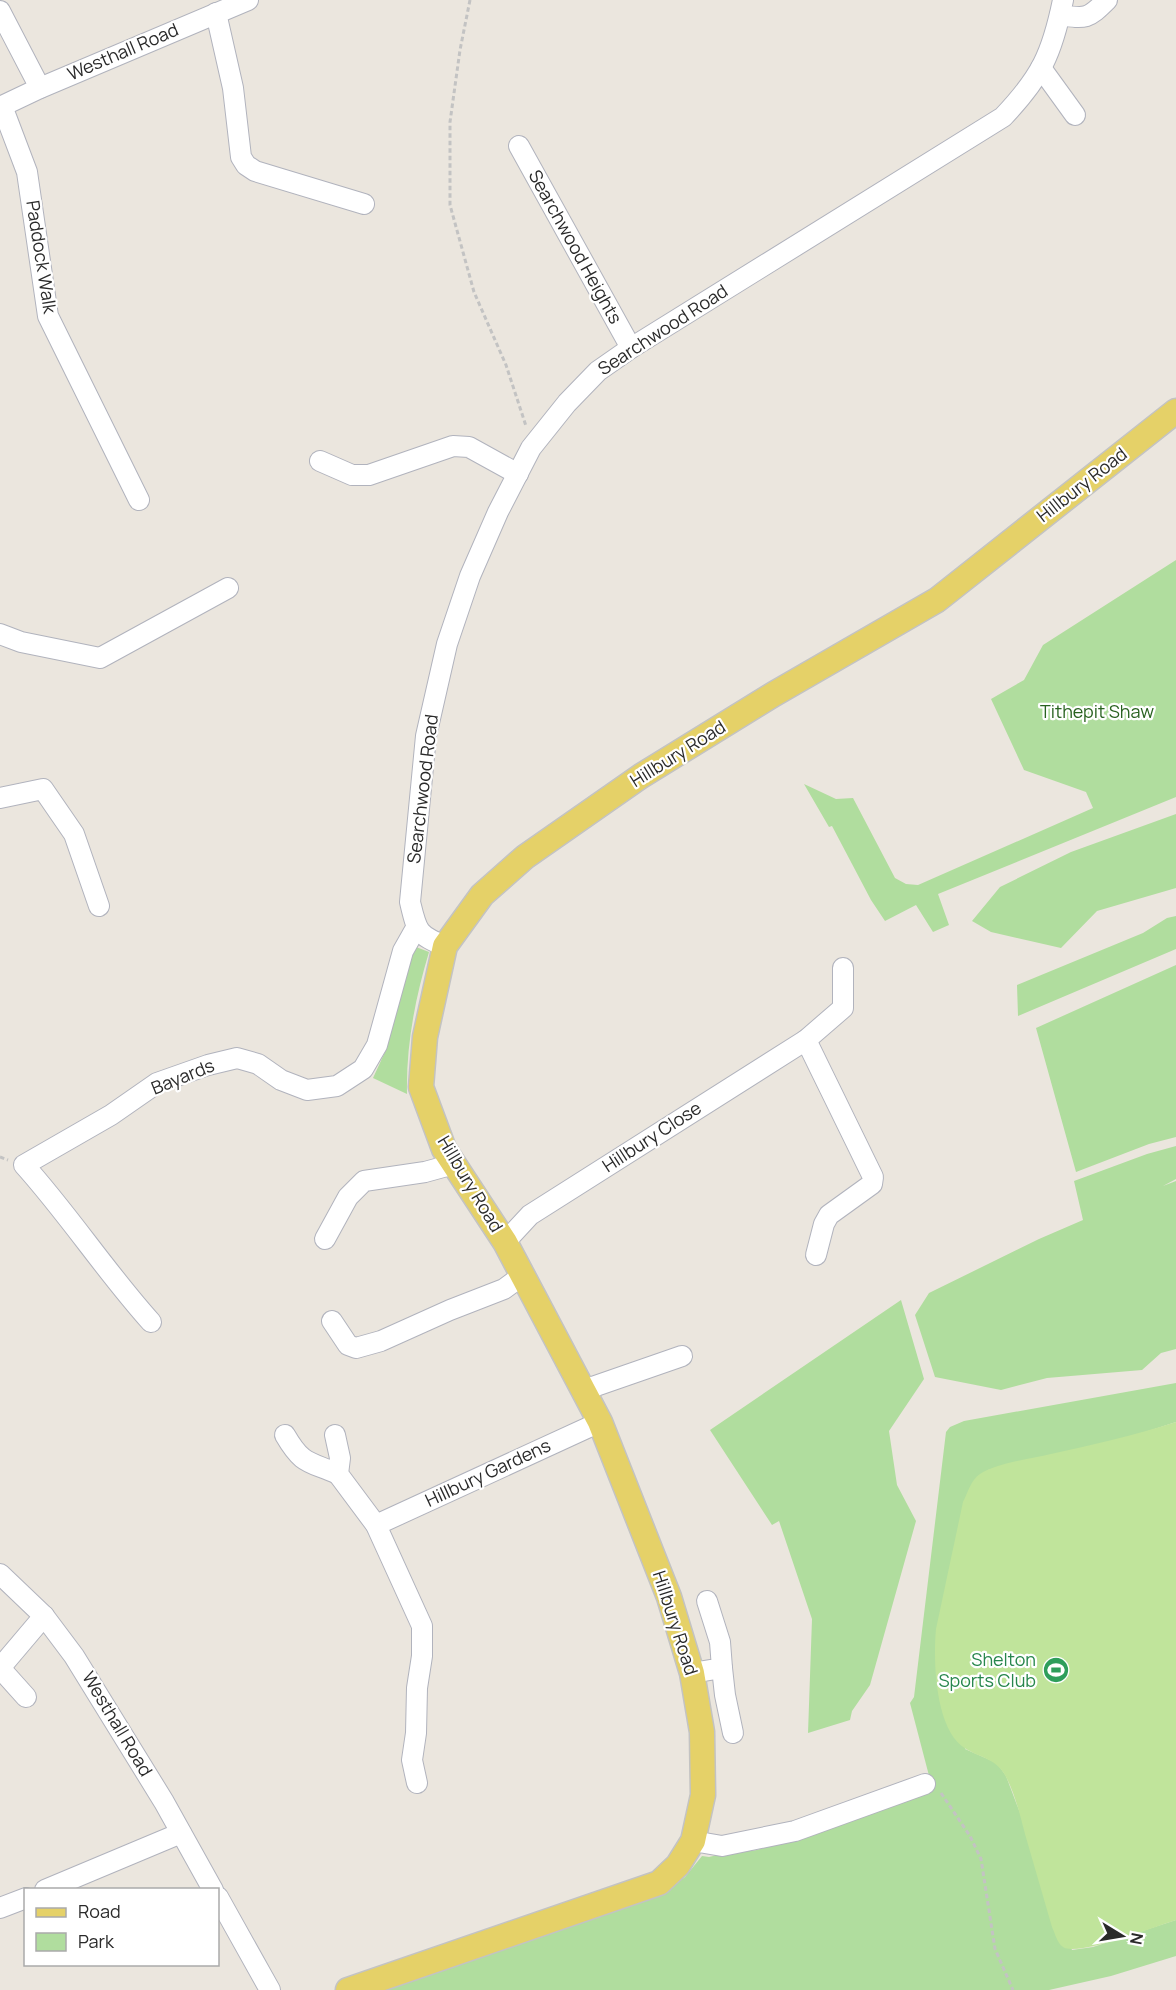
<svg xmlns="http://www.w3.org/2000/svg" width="1176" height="1990" viewBox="0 0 1176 1990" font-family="Manrope,sans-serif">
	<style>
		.green { fill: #b0dd9e }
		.pitch { fill: #c0e49b }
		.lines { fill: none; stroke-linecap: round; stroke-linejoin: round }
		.minor-casing { stroke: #b1b3bd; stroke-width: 22 }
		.major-casing { stroke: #c3c3c3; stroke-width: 27 }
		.path { stroke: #c3c3c3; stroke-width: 3; stroke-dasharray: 4.5 3; stroke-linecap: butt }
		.minor { stroke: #fff; stroke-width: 20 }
		.major { stroke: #e5d168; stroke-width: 24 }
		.labels { text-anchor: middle; stroke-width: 4.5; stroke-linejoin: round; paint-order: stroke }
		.street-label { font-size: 18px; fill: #2a2a2a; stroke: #fff }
		.park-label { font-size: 18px; fill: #296220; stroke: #fff }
		.leisure-label { font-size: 18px; fill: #27864d; stroke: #fff; text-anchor: end }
	</style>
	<rect width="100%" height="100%" fill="#ebe6de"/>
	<g class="green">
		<polygon points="1176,560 1176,797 938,894 949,925 933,932 916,905 885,921 871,900 832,826 829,827 804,784 836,799 853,798 895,878 906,884 918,885 1093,808 1086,792 1024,770 991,699 1024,680 1043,645"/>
		<polygon points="1176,814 1176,888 1097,911 1061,948 991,932 972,921 1000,887 1071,852"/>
		<polygon points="1176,916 1176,949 1018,1016 1017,985 1143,933 1167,918"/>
		<path d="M416 947 429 952C415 999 406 1045 407 1094L373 1078 385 1052 410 954Z"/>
		<polygon points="1176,965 1176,1137 1149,1144 1076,1172 1036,1028"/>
		<polygon points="1176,1146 1176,1179 1163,1186 1176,1181 1176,1349 1161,1353 1142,1370 1047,1378 1001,1390 935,1377 915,1315 929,1293 1039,1239 1083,1220 1074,1181 1147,1154"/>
		<polygon points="901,1300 924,1379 889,1431 897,1485 916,1521 870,1685 852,1711 850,1720 808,1733 812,1619 779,1521 772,1525 710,1430"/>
		<polygon points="1176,1383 1176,1422 1133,1436 988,1470 965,1749 997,1763 1006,1776 1072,1950 1093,1947 1176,1920 1176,1956 1111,1976 1049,1990 387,1990 661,1894 685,1877 702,1856 709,1857 721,1854 757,1850 933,1791 910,1703 914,1697 946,1432 950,1427 964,1421"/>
	</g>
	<path class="pitch" d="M1176 1422V1920C1157 1926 1077 1957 1063 1947 1057 1943 1055 1933 1052 1927 1043 1896 1034 1865 1025 1834 1020 1815 1015 1794 1006 1777 997 1759 981 1758 966 1749 935 1731 933 1661 936 1629L963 1502C968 1492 971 1480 980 1474 997 1463 1030 1459 1051 1454 1093 1445 1135 1435 1176 1422Z"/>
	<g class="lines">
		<g class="minor-casing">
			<g id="minor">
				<polyline points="0,11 40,88"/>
				<polyline points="216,13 233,88 241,157 246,165 255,171 364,204"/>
				<path d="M1060 15C1086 19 1088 19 1107 0"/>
				<polyline points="1041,68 1075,115"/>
				<polyline points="2,106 27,172 48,316 139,500"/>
				<polyline points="0,107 40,88 248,0"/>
				<polyline points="519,146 631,348"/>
				<polyline points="320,461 352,475 369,475 453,446 469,447 518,474"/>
				<polyline points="0,634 21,642 100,658 228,588"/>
				<polyline points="0,798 43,789 74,834 99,906"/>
				<path d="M445 946C417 935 417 931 410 902L426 736 447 644 470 576 498 512 531 448 567 403 598 371 631 348 1003 117C1041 77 1052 54 1063 0"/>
				<polyline points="806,1040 873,1177 872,1184 829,1215 824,1224 816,1255"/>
				<polyline points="325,1239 348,1197 364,1181 425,1172 454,1164"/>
				<polyline points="505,1242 530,1215 806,1040 843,1008 843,968"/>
				<polyline points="332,1321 348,1345 356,1348 381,1341 450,1310 504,1289 523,1275"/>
				<path d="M151 1322C106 1272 69 1215 24 1165L111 1115 157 1083 208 1065 237 1058 258 1064 281 1080 307 1090 337 1086 363 1069 377 1045 403 951 416 928"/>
				<polyline points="584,1390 682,1356"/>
				<path d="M285 1435C303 1466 309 1461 338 1474"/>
				<polyline points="335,1435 340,1458 338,1474 376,1525 422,1626 422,1656 417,1688 416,1733 412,1760 417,1783"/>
				<polyline points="376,1525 600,1422"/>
				<polyline points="0,1574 44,1616 74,1656 164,1802 213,1890"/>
				<polyline points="0,1668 44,1616"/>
				<polyline points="0,1668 26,1697"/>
				<polyline points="722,1668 725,1695 733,1733"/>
				<polyline points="692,1673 722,1668 720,1642 707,1601"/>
				<polyline points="693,1841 722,1846 795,1831 925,1784"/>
				<polyline points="45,1890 181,1833"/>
				<polyline points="218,1897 270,1990"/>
				<polyline points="0,1908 26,1898"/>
			</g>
		</g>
		<g class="major-casing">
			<polyline id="major" points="348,1990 659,1883 678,1865 693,1841 703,1795 702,1732 692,1673 669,1597 600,1422 505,1242 444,1149 421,1087 425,1037 445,946 482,895 525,857 641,776 774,694 937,600 1176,411"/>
		</g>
		<g class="path">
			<polyline points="470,0 460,50 450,122 450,205 474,292 506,365 526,426"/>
			<polyline points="0,1157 8,1160"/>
			<polyline points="941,1793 970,1836 981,1859 995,1949 1013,1990"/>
		</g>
		<use href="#minor" class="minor"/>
		<use href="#major" class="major"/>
	</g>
	<defs>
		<g id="stadium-disc" transform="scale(1.35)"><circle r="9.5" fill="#2e9e5b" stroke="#fff"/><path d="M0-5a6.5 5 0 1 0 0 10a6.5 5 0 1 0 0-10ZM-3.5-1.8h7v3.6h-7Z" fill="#fff"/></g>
	</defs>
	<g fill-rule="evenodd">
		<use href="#stadium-disc" x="1056" y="1670"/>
	</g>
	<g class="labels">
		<g class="street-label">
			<text transform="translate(123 52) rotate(-23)" y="6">Westhall Road</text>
			<text transform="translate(575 247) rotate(61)" y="6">Searchwood Heights</text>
			<text transform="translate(41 257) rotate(81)" y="6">Paddock Walk</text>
			<text transform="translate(663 330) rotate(-33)" y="6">Searchwood Road</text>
			<text transform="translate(1082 485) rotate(-38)" y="6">Hillbury Road</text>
			<text transform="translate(678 754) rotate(-32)" y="6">Hillbury Road</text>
			<text transform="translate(423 789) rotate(-83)" y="6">Searchwood Road</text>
			<text transform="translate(183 1077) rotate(-22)" y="6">Bayards</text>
			<text transform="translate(652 1137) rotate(-33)" y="6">Hillbury Close</text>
			<text transform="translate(470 1184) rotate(59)" y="6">Hillbury Road</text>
			<text transform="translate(488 1473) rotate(-25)" y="6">Hillbury Gardens</text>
			<text transform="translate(675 1623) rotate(72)" y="6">Hillbury Road</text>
			<text transform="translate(117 1724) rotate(59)" y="6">Westhall Road</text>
		</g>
		<g class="park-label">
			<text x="1097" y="718">Tithepit Shaw</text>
		</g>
		<g class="leisure-label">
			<text x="1036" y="1666">Shelton<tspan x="1036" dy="21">Sports Club</tspan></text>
		</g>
	</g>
	<rect x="24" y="1888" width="195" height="78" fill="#ffffff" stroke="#aaaaaa" stroke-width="1.5"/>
	<rect x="36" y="1908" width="30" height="9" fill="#e5d168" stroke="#aaaaaa" stroke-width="1.5"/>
	<text x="78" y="1918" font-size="18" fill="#2a2a2a">Road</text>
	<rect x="36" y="1933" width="30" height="18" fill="#b0dd9e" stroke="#aaaaaa" stroke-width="1.5"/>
	<text x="78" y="1948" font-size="18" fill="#2a2a2a">Park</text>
	<g transform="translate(1122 1936) rotate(101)" stroke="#ffffff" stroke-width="4.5" paint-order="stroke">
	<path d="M0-4.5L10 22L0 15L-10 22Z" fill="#2a2a2a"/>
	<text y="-9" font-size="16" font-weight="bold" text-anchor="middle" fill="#2a2a2a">N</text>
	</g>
</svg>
